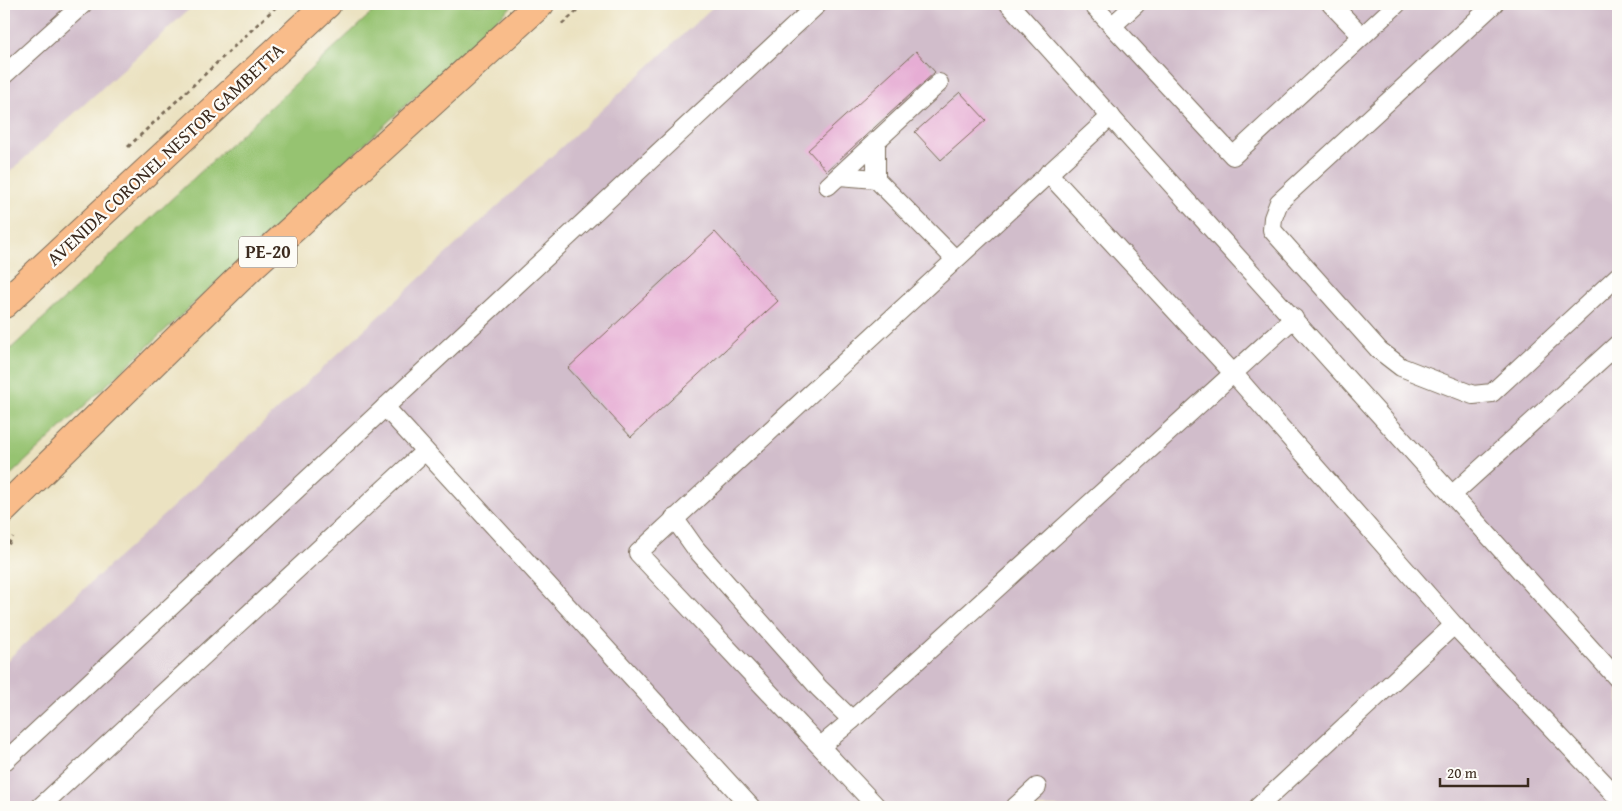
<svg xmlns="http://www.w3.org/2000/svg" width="1622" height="811" viewBox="0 0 1622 811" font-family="'Gentium Book Plus',serif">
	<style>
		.industrial { fill: #d1bdcb }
		.green { fill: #96c371; stroke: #687648 }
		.building { fill: #e6add4 }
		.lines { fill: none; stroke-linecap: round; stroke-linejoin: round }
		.service-casing { stroke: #796a57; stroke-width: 20 }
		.trunk-casing { stroke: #796a57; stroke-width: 30 }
		.path { stroke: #796a57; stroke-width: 3; stroke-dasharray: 4 4; stroke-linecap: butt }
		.service { stroke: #fff; stroke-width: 18 }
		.trunk { stroke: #f9bc8a; stroke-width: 28 }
		.labels { text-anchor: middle; stroke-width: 4.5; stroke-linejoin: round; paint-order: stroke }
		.shield { fill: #fdfcf7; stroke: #75695f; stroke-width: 1 }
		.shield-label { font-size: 18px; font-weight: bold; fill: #3b2a1e }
		.street-label { font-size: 19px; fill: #3b2a1e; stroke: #fdfcf7 }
	</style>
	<rect width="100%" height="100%" fill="#fdfcf7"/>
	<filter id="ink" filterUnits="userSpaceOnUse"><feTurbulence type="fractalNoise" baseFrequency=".02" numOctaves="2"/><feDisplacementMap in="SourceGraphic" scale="10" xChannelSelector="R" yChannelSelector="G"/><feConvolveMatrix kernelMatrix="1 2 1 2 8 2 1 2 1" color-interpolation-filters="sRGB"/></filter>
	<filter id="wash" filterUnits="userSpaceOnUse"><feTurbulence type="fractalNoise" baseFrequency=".0096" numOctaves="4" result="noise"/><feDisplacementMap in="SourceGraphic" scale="20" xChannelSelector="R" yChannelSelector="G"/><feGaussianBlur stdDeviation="1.12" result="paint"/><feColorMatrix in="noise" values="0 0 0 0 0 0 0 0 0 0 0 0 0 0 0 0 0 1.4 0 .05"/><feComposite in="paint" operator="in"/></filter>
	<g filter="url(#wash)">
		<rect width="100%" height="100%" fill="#ebe2c1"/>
		<g class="industrial">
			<polygon points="4,4 195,4 4,177"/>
			<polygon points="716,4 1618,4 1618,807 4,807 4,663"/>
		</g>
		<polygon class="green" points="381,4 514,4 4,481 4,355"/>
		<g id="blocks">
			<g class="building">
				<polygon points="916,51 935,72 827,171 808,150"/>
				<polygon points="960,92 986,120 941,160 915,132"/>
				<polygon points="715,232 778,301 631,437 568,368"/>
			</g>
		</g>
	</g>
	<g filter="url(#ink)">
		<use href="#blocks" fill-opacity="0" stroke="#796a57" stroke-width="1"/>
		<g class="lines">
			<g class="service-casing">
				<g id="service">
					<polyline points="1009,4 1618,679"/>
					<polyline points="1092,4 1233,156 1397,4"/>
					<polyline points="1331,4 1362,36"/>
					<polyline points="1494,4 1279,202 1273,218 1272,230 1379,350 1401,367 1473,395 1492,393 1618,276"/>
					<polyline points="1113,25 1136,4"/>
					<polyline points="4,75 83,4"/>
					<polyline points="1048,173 1233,373 1454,625 1618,798"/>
					<polyline points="839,176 876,179 955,259"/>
					<polyline points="876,179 876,142"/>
					<polyline points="828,186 939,83"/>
					<polyline points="385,407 751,807"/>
					<polyline points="1453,494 1618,344"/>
					<polyline points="674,518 696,549 819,688 852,720"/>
					<polyline points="821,746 852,720 1294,318"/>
					<polyline points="4,762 818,4"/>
					<polyline points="40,807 425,451"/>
					<polyline points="877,807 638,553 1111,116"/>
					<polyline points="1015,807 1037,787"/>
					<polyline points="1258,807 1454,625"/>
				</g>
			</g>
			<g class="trunk-casing">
				<g id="trunk">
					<polyline points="4,304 327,4"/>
					<polyline points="4,509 252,266 540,4"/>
				</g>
			</g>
			<g class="path">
				<polyline points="562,24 585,4"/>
				<polyline points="128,147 279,4"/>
				<polyline points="4,551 13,537"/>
			</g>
			<use href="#service" class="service"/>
			<use href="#trunk" class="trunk"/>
		</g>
	</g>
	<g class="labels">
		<rect class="shield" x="239" y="236.5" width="58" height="31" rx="4"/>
		<g class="shield-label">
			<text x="268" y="258">PE-20</text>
		</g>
		<g class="street-label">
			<text transform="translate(165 154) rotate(-43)" y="7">AVENIDA CORONEL NESTOR GAMBETTA</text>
		</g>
	</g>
	<rect width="1622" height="811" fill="none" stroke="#fdfcf7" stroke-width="20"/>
	<path d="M1440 778v8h88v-8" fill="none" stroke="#3b2a1e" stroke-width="2.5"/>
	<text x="1447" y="778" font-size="15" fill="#3b2a1e" stroke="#fdfcf7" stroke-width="4" paint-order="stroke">20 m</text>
</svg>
